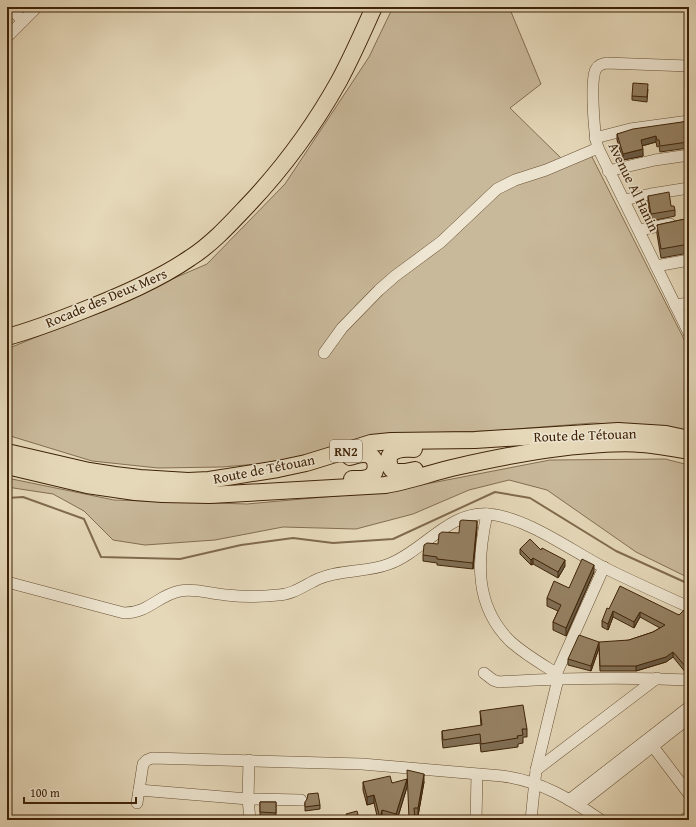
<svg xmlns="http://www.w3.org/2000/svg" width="696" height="827" viewBox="0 0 696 827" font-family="'Gentium Book Plus',serif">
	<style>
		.green { fill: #c9b99b; stroke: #846e50 }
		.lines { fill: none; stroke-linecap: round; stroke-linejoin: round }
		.stream { stroke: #806a4d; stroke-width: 2 }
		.minor-casing { stroke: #685033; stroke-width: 12 }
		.highway-casing { stroke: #3e2206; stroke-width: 18 }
		.minor { stroke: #eee6d2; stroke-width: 11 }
		.highway { stroke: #e5d8b9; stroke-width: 16 }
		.wall { fill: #806f55; stroke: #3e2206 }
		.shaded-wall { fill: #685a45; stroke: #3e2206 }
		.building { fill: #958163; stroke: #3e2206 }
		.labels { text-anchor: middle; stroke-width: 3; stroke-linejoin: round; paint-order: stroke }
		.shield { fill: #eee6d2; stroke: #735d43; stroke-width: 1 }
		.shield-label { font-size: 13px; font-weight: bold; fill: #3e2206 }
		.street-label { font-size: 14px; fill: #3e2206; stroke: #eee6d2 }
	</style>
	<rect width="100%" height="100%" fill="#e5d8b9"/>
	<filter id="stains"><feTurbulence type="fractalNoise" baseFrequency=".005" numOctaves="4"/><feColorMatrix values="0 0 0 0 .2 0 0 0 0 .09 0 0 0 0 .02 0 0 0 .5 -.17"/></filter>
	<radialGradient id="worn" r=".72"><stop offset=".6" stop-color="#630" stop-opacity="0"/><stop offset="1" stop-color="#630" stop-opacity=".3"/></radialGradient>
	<g class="green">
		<polygon points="393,7 509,7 541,84 510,108 563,160 590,153 689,349 689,433 667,427 593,423 490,431 386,434 292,461 222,467 158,468 92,461 7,435 7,349 68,324 207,264 285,184 369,57"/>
		<polygon points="665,459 689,465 689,578 636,552 547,490 509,480 469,490 413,514 356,529 283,527 215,540 145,545 113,540 84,511 53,494 7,487 7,478 114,500 247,504 390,491 550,460"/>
	</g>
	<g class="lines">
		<polyline class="stream" points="7,498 23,497 84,519 101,557 180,559 241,545 293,538 333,543 393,539 495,492 530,498 616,551 689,584"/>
		<g class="minor-casing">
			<g id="minor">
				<polyline points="9,7 23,21"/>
				<polyline points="7,37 37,7"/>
				<path d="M689 66 606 63C602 64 598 65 596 69 590 79 594 135 598 148L689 333"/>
				<polyline points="595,138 630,129 689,121"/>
				<polyline points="608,171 655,160 689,155"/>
				<polyline points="624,200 651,194 689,188"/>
				<polyline points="639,230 670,224"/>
				<polyline points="656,266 689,260"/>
				<polyline points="675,305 689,303"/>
				<polyline points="324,353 342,328 379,290 395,276 441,242 497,189 515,180 546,170 598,148"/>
				<path d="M487 514C477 560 474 605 510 641 524 654 540 663 556 673"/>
				<path d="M7 582 124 613C149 613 158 595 180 591 195 588 211 594 226 595 243 597 261 597 278 595 292 595 305 585 318 579 340 569 366 573 389 564 424 551 448 511 489 514 527 518 569 549 603 567 631 581 660 594 689 607"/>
				<path d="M484 673 493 680 499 682C562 678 626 677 689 680"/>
				<polyline points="554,679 604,567"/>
				<polyline points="648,740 689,794"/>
				<polyline points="249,760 248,799 250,820"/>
				<polyline points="536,770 657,678"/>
				<polyline points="139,790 248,799 301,800"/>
				<polyline points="569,800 689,707"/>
				<path d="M137 803 143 764 147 760 152 758 362 764 502 776C541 781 570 799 601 820"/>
				<polyline points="578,805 689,718"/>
				<polyline points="476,820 477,775"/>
				<polyline points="531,820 536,770 558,679"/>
				<polyline points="684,820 689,816"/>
			</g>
		</g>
		<g class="highway-casing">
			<g id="highway">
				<path d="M7 337C33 330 59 320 84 310 120 296 158 280 190 258 212 244 230 224 248 205 283 168 314 126 339 81 352 57 363 32 374 7"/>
				<path d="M414 449C409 449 403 448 398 450 386 452 386 467 395 472H405L415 470"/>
				<polyline points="7,452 89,471 115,475 140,478 188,481 209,480 278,469 306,463 371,443 391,441 475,440 618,431 666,434 689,439"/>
				<path d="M350 457C356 455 362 452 369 455 377 458 378 471 371 476 366 480 358 479 352 479"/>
				<path d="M7 466 87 485 135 492 162 494 210 495 385 485C410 481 433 472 456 467 500 457 544 448 589 445 606 444 624 442 641 444 657 445 673 448 689 451"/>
			</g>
		</g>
		<use href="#minor" class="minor"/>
		<use href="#highway" class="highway"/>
	</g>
	<g class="wall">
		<polygon points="648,89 647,102 632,100 632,96"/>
		<polygon points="689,121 689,148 688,148 660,152 659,146 657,147 656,142 642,146 643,156 623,160 617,140 617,134"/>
		<polygon points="648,196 671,206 675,210 675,216 651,221 648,202"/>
		<polygon points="687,210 689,210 689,253 661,258 657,234 657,225 685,219 687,217"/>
		<polygon points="477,527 473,569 437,565 437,563 423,561 423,555 459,533"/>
		<polygon points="520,549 541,550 565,566 558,578 533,564 531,565 520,554"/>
		<polygon points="594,572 566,636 553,630 553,622 558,611 547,606 547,598 569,588"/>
		<polygon points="609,609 679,615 689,611 689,673 686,673 673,657 666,662 636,671 600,671 599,648 629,640 653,632 660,628 640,617 634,628 613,617 608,630 602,627 602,621"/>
		<polygon points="599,648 591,671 568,665 568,659"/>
		<polygon points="480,711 527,729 527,737 523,737 523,743 518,744 518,747 481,752 480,743 443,748 442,739 442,731 481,726"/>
		<polygon points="363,782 392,783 407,787 397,820 387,820 382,819 382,820 378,820 374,803 367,805 363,790"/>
		<polygon points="424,782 418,816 415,815 409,819"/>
		<polygon points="260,802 276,802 276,817 260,816"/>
		<polygon points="305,802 320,805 320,809 305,811"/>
	</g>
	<g class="shaded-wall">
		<polygon points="559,7 567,7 559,9"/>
		<polygon points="656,136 656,142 641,146 641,140"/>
		<polygon points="643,149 643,156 623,160 623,154"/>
		<polygon points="477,521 477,527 473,569 473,563"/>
		<polygon points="533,558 533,564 531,565 531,560"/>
		<polygon points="565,560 565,566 558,578 558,572"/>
		<polygon points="594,565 594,572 566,636 566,628"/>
		<polygon points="613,611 613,617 608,630 608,624"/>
		<polygon points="640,612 640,617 634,628 634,622"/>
		<polygon points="599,642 599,648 591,671 591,666"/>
		<polygon points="673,652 673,657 666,662 636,671 636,666"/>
		<polygon points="424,774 424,782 418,816 418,808"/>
		<polygon points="407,779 407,787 397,820 396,820 396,814"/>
		<polygon points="374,795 374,803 367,805 367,797"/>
		<polygon points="382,810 382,820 380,820"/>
	</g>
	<g class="building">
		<polygon points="633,83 648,84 647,97 632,96"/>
		<polygon points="689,121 689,142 688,142 660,146 659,140 657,140 656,136 641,140 643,149 623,154 617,134 633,129"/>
		<polygon points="669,192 671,206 674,206 675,210 651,214 648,196"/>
		<polygon points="687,210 689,210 689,244 661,249 657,225 685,219 688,216"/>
		<polygon points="462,520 477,521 473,563 437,559 437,557 423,555 424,545 427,543 438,544 439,534 442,532 459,533 460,521"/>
		<polygon points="530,539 541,550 542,548 565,560 558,572 533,558 531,560 520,549"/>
		<polygon points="582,559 594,565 566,628 553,622 561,605 547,598 554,581 569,588"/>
		<polygon points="620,586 679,615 686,608 689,611 689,668 686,667 673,652 666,657 636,666 600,666 599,642 629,640 653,632 665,625 640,612 634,622 613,611 608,624 602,621 607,608 609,609"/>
		<polygon points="579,635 599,642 591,666 568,659"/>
		<polygon points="523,705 527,729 522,729 523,735 517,736 518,738 481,744 480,734 443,740 442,731 482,725 480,711"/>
		<polygon points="407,770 424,774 418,808 414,808 415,820 402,820 402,819 409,819"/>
		<polygon points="390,776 392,783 407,779 396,814 382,810 380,818 374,795 367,797 363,782"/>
		<polygon points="318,793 320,805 305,807 305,802 307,799 308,794"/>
		<polygon points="260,802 276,802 276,813 260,812"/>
		<polygon points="357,811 359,818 348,820 346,814"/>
	</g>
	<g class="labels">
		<rect class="shield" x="330" y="440" width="32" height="22" rx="3"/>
		<g class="shield-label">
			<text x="346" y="456">RN2</text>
		</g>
		<g class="street-label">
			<text transform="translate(634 187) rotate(64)" y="5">Avenue Al Hanin</text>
			<text transform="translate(106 298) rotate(-23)" y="5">Rocade des Deux Mers</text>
			<text transform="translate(585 435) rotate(-2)" y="5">Route de Tétouan</text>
			<text transform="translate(264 469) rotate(-11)" y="5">Route de Tétouan</text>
		</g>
	</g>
	<rect width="696" height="827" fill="none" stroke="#e5d8b9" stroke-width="24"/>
	<rect x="8" y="8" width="680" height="811" fill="none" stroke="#3e2206" stroke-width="2"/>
	<rect x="12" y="12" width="672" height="803" fill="none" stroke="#3e2206"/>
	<path d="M24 797v6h112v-6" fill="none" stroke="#3e2206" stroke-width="2"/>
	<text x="30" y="797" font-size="12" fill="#3e2206" stroke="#eee6d2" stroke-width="3" paint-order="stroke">100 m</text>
	<rect width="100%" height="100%" filter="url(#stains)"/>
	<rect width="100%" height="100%" fill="url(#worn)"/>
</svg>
